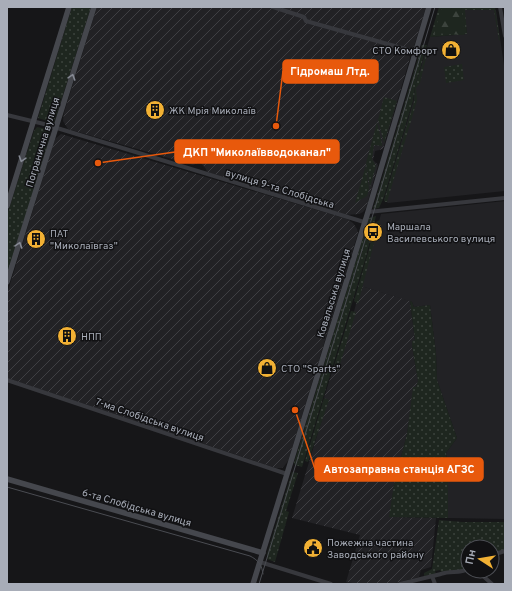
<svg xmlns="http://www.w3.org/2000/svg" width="512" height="591" viewBox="0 0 512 591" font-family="Overpass,sans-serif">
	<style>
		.built { fill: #222225 }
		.industrial { fill: url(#industrial-furrows) }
		.grass { fill: url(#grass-dots) }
		.forest { fill: url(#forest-firs) }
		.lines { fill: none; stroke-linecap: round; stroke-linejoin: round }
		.street { stroke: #37383d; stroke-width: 4 }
		.secondary { stroke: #45474d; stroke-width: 5.5 }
		.tram { stroke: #4a4c52; stroke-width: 1 }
		.oneway { stroke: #858993 }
		.labels { text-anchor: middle; stroke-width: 3; stroke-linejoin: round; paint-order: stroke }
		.poi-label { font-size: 10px; fill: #a8adb8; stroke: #111113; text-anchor: start }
		.street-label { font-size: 10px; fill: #a8adb8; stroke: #111113 }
		.leader { fill: none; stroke: #e8590c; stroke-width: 1.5 }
		.callout-dot { fill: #e8590c; stroke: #111113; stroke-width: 1.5 }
		.callout { fill: #e8590c; stroke: #e8590c; stroke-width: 1.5 }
		.callout-label { font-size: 11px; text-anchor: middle; font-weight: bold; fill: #fff }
	</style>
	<defs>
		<pattern id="industrial-furrows" width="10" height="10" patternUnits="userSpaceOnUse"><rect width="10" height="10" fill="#222225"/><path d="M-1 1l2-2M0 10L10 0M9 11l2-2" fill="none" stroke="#3f3f43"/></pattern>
		<pattern id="grass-dots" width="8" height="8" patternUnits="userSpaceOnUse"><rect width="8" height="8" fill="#1e261f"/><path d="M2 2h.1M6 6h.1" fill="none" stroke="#3c433d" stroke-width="1.8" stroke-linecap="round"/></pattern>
		<pattern id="forest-firs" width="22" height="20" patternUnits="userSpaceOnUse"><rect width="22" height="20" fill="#1e261f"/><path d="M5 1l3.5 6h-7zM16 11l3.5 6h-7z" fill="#3c433d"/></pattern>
	</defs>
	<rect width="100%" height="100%" fill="#161618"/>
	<g class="built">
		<polygon points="464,10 496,10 505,72 505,191 388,203 384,200 414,99 415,87 430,37 467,34"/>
		<polygon points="505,201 505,519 448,518 448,471 446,453 457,438 437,380 436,353 430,305 414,307 412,302 361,286 381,214"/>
	</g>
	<g class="industrial">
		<polygon points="97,7 426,7 414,46 412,48 410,48 408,51 410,58 383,149 375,151 373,160 378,165 366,208 363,212 359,214 345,215 250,186 249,181 229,176 227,178 207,172 206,169 200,162 193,165 68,129 63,121 64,113"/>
		<polygon points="61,134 347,219 353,223 357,229 358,233 288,461 282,468 276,468 7,378 7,294 55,139"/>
		<polygon points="361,286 410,301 415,341 412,341 412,346 418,381 416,387 414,387 407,434 394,484 390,517 436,518 431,567 421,570 419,577 391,584 359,584 346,582 360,535 292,518 328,400 324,398 333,369 338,370"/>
	</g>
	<g class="grass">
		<polygon points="72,7 91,7 54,123 38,118"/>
		<polygon points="439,7 495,7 500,40 499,41 494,10 465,10 467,34 430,37"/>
		<polygon points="422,45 427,45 415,87 413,101 384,197 379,208 373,209"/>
		<polygon points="429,45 429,46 420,83 416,88 417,101 387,202 385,202 384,200 414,102 415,87"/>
		<polygon points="462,64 464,80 446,83 444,67"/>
		<polygon points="384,97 397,101 384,143 378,120"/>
		<polygon points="377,122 382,144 382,146 374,145 372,159 376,166 370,187 366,163"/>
		<polygon points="37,127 47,129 50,134 50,137 7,276 7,215 34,131"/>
		<polygon points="366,165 369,189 367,196 355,203"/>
		<polygon points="376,216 366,257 302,467 295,465 294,463 369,218"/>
		<polygon points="380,220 358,304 354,301 367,256 376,222"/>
		<polygon points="410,301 412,302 414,307 430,305 436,353 437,380 457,438 446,453 448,471 448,518 389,517 394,484 407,434 413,387 416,387 418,381 412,346 412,341 415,340"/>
		<polygon points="351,311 356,312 338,371 333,369"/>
		<polygon points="324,398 329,400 308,462 305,461"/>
		<polygon points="292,472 298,473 286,511 289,512 275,562 267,559 267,554"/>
		<polygon points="439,520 462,522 505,522 505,550 492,554 492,547 468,547 468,569 441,572 440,570 435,571 436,574 424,576 424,573 432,569"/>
	</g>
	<polygon class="forest" points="442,7 492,7 462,9 464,35 434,33"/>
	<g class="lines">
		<g class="street">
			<polyline points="273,7 304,17 306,21 416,52"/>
			<polyline points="500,7 505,36"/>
			<polyline points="7,115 44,124 364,222"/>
			<polyline points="368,212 505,198"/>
			<polyline points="7,380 287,474"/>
			<polyline points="492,555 505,551"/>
			<polyline points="260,562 331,584"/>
			<polyline points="473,571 483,576 492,584"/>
			<polyline points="432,576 435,584"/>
			<path d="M400 584 441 574C450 570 460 574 468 569"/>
		</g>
		<g class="secondary">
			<polyline points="7,206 69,7"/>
			<polyline points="7,282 94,7"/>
			<polyline points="7,479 263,553"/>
			<polyline points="253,584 368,212 429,7"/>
		</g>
		<g class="tram">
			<path d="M7 487 250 556C258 560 262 565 263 574"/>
			<polyline points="259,584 374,211 435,7"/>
		</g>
	</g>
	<defs><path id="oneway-chevron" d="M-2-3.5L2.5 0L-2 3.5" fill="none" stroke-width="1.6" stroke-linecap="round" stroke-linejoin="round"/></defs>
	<g class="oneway">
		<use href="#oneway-chevron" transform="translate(72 77) rotate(-73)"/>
		<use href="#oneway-chevron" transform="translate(22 159) rotate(107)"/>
		<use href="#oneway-chevron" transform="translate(19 245) rotate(-72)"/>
	</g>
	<defs>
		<g id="shop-disc" transform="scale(1)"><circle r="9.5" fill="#f2b134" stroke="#111113"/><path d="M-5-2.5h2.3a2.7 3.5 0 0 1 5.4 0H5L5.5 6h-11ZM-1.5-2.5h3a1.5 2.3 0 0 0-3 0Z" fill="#111"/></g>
		<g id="building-disc" transform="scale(1)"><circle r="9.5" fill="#f2b134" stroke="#111113"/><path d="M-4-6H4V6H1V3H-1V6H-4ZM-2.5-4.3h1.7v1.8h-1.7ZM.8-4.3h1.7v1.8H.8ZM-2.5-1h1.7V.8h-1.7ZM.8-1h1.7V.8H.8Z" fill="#111"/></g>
		<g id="bus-disc" transform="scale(1)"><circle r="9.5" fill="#f2b134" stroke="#111113"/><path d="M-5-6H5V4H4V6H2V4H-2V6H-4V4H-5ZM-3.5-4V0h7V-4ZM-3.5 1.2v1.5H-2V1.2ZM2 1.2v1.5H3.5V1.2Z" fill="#111"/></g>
		<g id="civic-disc" transform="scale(1)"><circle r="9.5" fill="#f2b134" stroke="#111113"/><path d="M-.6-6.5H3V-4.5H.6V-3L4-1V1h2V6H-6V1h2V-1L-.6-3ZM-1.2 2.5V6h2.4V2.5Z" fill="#111"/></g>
	</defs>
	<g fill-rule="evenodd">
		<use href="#shop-disc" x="451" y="50"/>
		<use href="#building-disc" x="155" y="110"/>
		<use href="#bus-disc" x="373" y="232"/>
		<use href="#building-disc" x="36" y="239"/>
		<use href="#building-disc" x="67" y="336"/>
		<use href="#shop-disc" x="267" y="368"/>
		<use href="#civic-disc" x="313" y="548"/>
	</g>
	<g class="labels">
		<g class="poi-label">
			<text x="437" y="54" text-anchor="end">СТО Комфорт</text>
			<text x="169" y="114">ЖК Мрія Миколаїв</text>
			<text x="387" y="230">Маршала<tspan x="387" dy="12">Василевського вулиця</tspan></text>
			<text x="50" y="237">ПАТ<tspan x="50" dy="12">"Миколаївгаз"</tspan></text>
			<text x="81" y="340">НПП</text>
			<text x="281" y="372">СТО "Sparts"</text>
			<text x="327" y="546">Пожежна частина<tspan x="327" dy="12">Заводського району</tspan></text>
		</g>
		<g class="street-label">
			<text transform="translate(42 142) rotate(-73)" y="4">Погранична вулиця</text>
			<text transform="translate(280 188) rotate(17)" y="4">вулиця 9-та Слобідська</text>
			<text transform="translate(333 293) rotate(-73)" y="4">Ковальська вулиця</text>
			<text transform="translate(150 419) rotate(19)" y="4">7-ма Слобідська вулиця</text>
			<text transform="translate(137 507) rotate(16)" y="4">6-та Слобідська вулиця</text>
		</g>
	</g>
	<path class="leader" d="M276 126L283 71M98 163L175 152M295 410L315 469"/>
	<g class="callout-dot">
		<circle cx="276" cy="126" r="4"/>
		<circle cx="98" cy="163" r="4"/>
		<circle cx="295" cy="410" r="4"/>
	</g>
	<g class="callout">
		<rect x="283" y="60" width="95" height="23" rx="4"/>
		<rect x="175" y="140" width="164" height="23" rx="4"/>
		<rect x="315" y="458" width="168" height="23" rx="4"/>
	</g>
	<g class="callout-label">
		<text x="330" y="75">Гідромаш Лтд.</text>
		<text x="257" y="156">ДКП "Миколаївводоканал"</text>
		<text x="399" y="473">Автозаправна станція АГЗС</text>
	</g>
	<rect width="512" height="591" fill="none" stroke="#a8adb8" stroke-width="16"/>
	<g transform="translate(480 559) rotate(282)"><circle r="19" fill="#111113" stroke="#4d4f55"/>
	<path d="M0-3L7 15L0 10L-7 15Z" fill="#f2b134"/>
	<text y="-6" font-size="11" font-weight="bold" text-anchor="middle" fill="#a8adb8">Пн</text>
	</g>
</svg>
